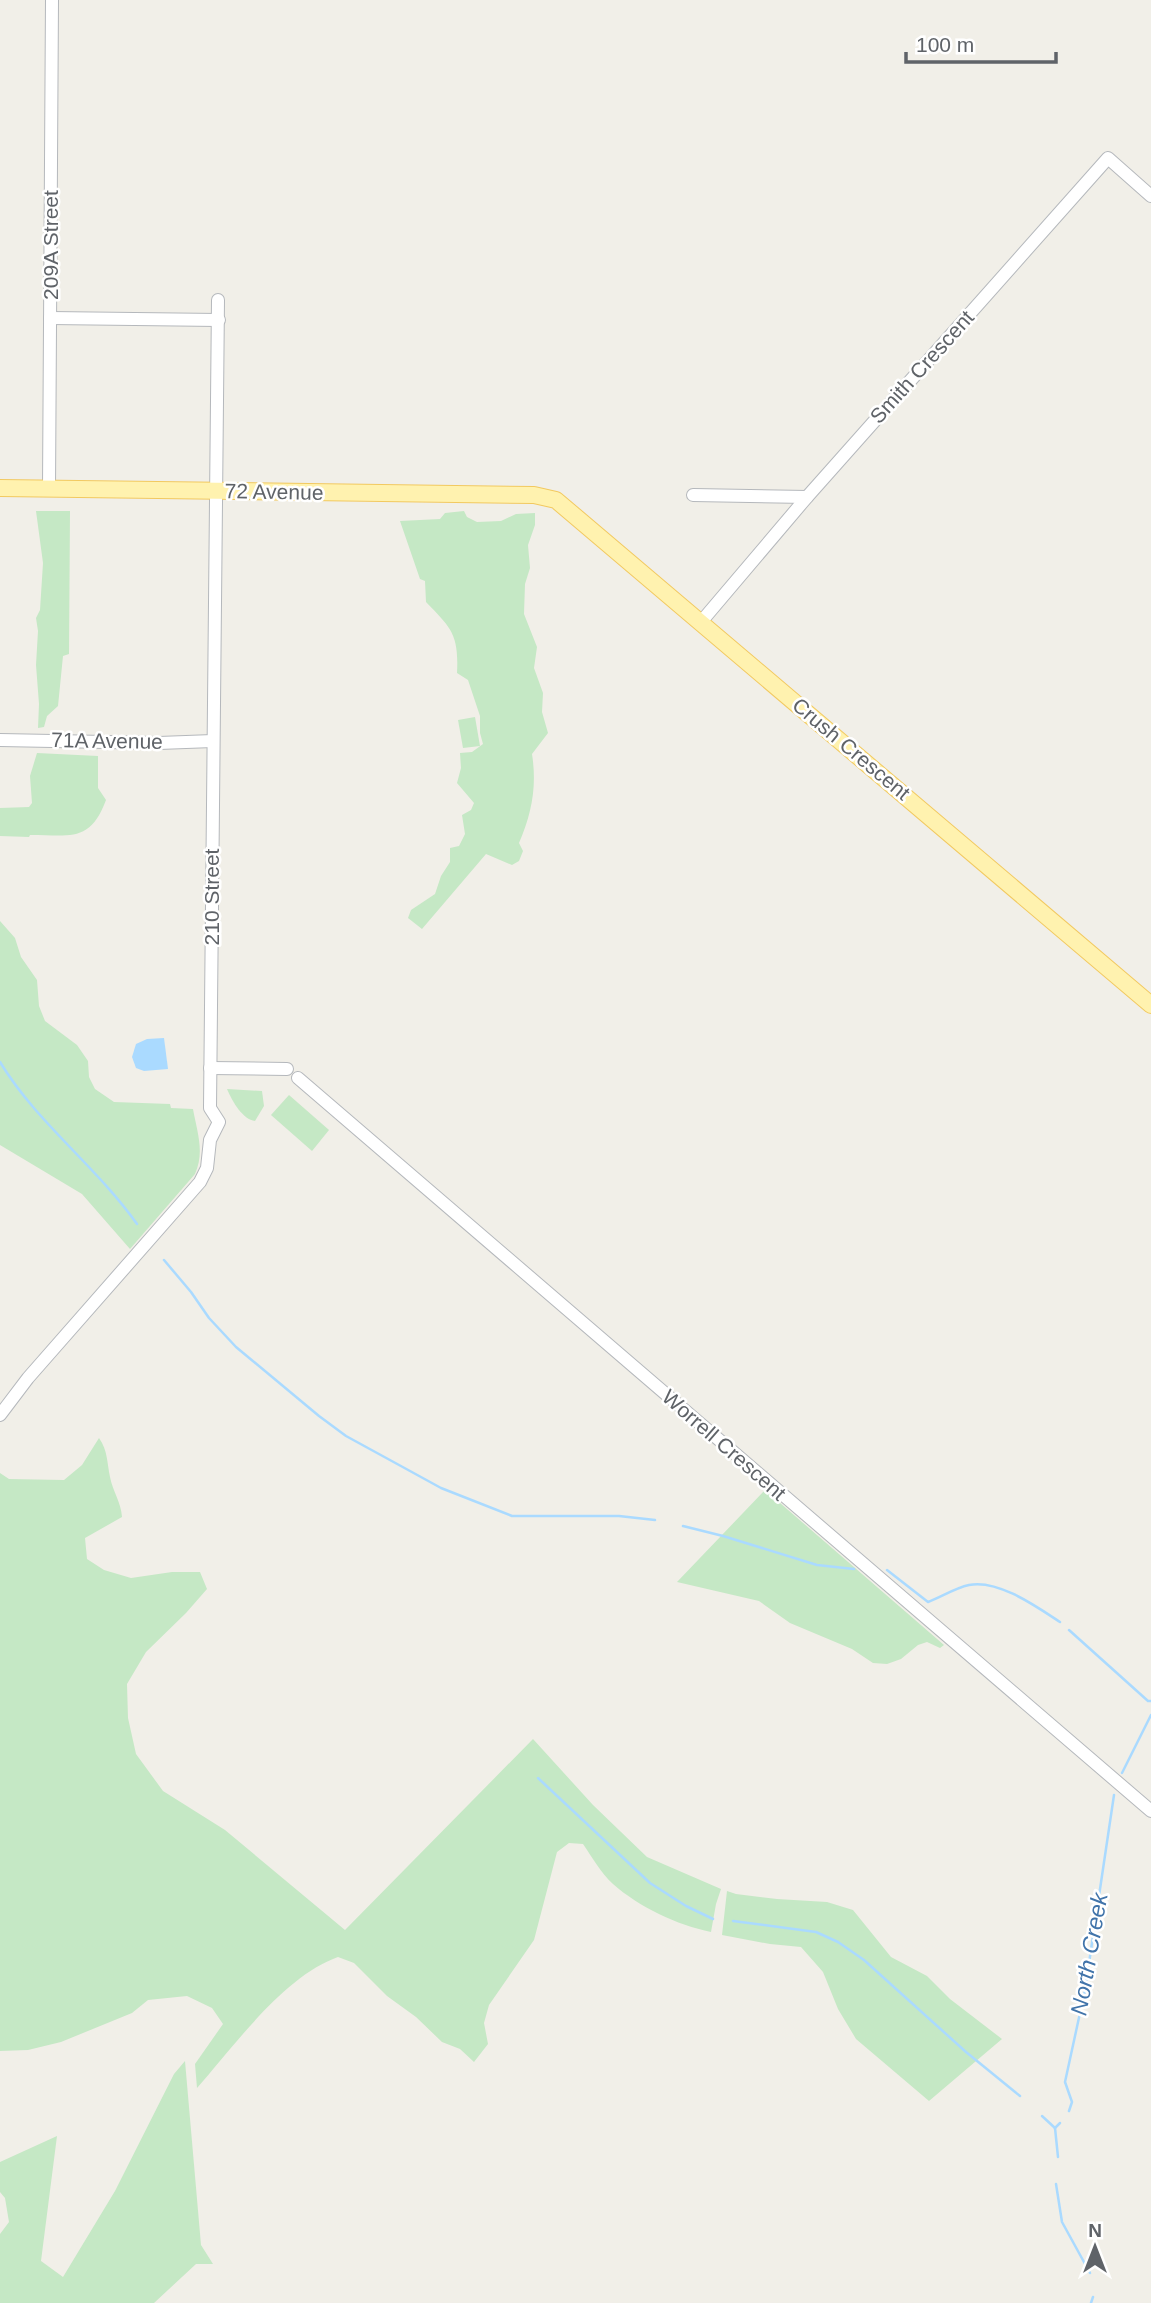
<svg xmlns="http://www.w3.org/2000/svg" width="1151" height="2303" viewBox="0 0 1151 2303" font-family="Helvetica,sans-serif">
	<style>
		.green { fill: #c5e8c5 }
		.water { fill: #aadaff }
		.lines { fill: none; stroke-linecap: round; stroke-linejoin: round }
		.stream { stroke: #aadaff; stroke-width: 2.5 }
		.minor-casing { stroke: #b5b8bc; stroke-width: 14 }
		.major-casing { stroke: #f2c960; stroke-width: 18 }
		.minor { stroke: #fff; stroke-width: 12 }
		.major { stroke: #fff2af; stroke-width: 16 }
		.labels { text-anchor: middle; stroke-width: 5; stroke-linejoin: round; paint-order: stroke }
		.street-label { font-size: 21px; fill: #5f6368; stroke: #fff }
		.water-label { font-size: 23px; font-style: italic; fill: #4174aa; stroke: #fff }
	</style>
	<rect width="100%" height="100%" fill="#f1efe8"/>
	<g class="green">
		<polygon points="36,511 70,511 69,654 63,656 58,706 47,716 44,727 38,728 39,704 36,665 38,631 36,618 40,610 43,563"/>
		<path d="M464 511 467 517 477 522 501 521 516 514 535 513V525L528 545 530 568 525 584 524 614 537 647 534 668 543 693 542 712 548 733 532 754C537 786 532 813 519 843L523 851 519 861 512 865 486 854 422 929 408 918 411 910 435 894 441 876 450 862V848L459 846 465 834 462 815 471 810 474 803 457 783 461 768 460 753 472 752 483 744 480 733V716L468 680 457 673C459 634 451 628 426 602L425 581 420 579 400 521 440 519 445 513Z"/>
		<polygon points="475,717 480,746 463,748 458,720"/>
		<path d="M37 753 98 756V788L106 800C90 843 70 835 30 835L29 837 0 836V808L29 807 32 803 30 776Z"/>
		<path d="M0 921 15 938 21 957 37 980 39 1006 45 1021 77 1045 88 1061 89 1077 95 1089 114 1102 170 1104 171 1108 193 1109C197 1132 205 1151 195 1174L130 1249 82 1194 0 1145Z"/>
		<path d="M227 1089 262 1091 264 1106 255 1121C243 1120 232 1101 227 1089Z"/>
		<polygon points="289,1095 329,1130 312,1151 271,1115"/>
		<path d="M99 1438C108 1451 107 1463 110 1477 113 1492 121 1502 122 1517L85 1538 87 1559 104 1570 131 1578 172 1572H200L207 1589 186 1613 146 1652 127 1684 128 1718 136 1754 163 1791 225 1830 345 1930 533 1739 593 1805 647 1857 721 1889 716 1904 711 1932C677 1925 639 1907 613 1884 601 1873 592 1857 583 1844L569 1843 557 1852 534 1940 489 2005 484 2023 488 2044 474 2062 460 2049 442 2042 416 2017 387 1996 354 1963 338 1957C284 1976 235 2045 197 2088L195 2064 223 2024 212 2008 187 1996 148 2000 132 2013 61 2042 28 2050 0 2051V1473L9 1479 64 1480 82 1465Z"/>
		<polygon points="765,1490 944,1645 940,1648 927,1642 918,1645 901,1659 887,1664 873,1663 852,1649 790,1623 759,1601 677,1582"/>
		<polygon points="727,1891 736,1894 777,1899 827,1902 853,1910 891,1957 927,1976 950,1999 1002,2039 929,2101 856,2039 838,2009 823,1972 801,1947 770,1944 722,1935"/>
		<polygon points="185,2061 201,2245 213,2264 196,2264 154,2303 0,2303 0,2234 9,2222 5,2198 0,2192 0,2162 57,2136 41,2261 63,2277 115,2191 174,2074"/>
	</g>
	<polygon class="water" points="164,1038 168,1069 144,1071 136,1068 132,1057 136,1044 147,1039"/>
	<g class="lines">
		<g class="stream">
			<path d="M0 1062C37 1123 96 1166 137 1224"/>
			<polyline points="164,1260 191,1292 209,1318 236,1347 319,1416 346,1436 410,1471 441,1488 512,1516 619,1516 655,1520"/>
			<polyline points="683,1526 723,1536 817,1565 854,1569"/>
			<path d="M887 1570 928 1602C941 1597 955 1588 969 1585 998 1579 1037 1607 1060 1622"/>
			<polyline points="1069,1630 1148,1701 1151,1701"/>
			<polyline points="1122,1773 1151,1715"/>
			<polyline points="538,1778 650,1883 686,1906 713,1919"/>
			<polyline points="733,1921 816,1932 838,1942 864,1960 966,2052 1020,2096"/>
			<polyline points="1069,2111 1072,2102 1065,2082 1085,1990 1114,1795"/>
			<polyline points="1042,2116 1055,2128"/>
			<polyline points="1055,2128 1058,2157"/>
			<polyline points="1055,2128 1060,2123"/>
			<polyline points="1056,2184 1062,2222 1090,2273"/>
			<polyline points="1091,2303 1093,2297"/>
		</g>
		<g class="minor-casing">
			<g id="minor">
				<polyline points="50,318 219,320"/>
				<polyline points="49,489 52,0"/>
				<polyline points="693,495 807,497"/>
				<polyline points="701,622 807,497 1108,158 1151,196"/>
				<polyline points="0,740 159,743 213,741"/>
				<polyline points="210,1068 287,1069"/>
				<polyline points="298,1078 1151,1811"/>
				<polyline points="0,1415 28,1378 200,1182 207,1168 210,1140 219,1122 210,1108 218,300"/>
			</g>
		</g>
		<g class="major-casing">
			<polyline id="major" points="0,488 534,495 556,500 1151,1005"/>
		</g>
		<use href="#minor" class="minor"/>
		<use href="#major" class="major"/>
	</g>
	<g class="labels">
		<g class="street-label">
			<text transform="translate(51 245) rotate(-90)" y="7">209A Street</text>
			<text transform="translate(922 367) rotate(-48)" y="7">Smith Crescent</text>
			<text transform="translate(274 492) rotate(1)" y="7">72 Avenue</text>
			<text transform="translate(107 741) rotate(1)" y="7">71A Avenue</text>
			<text transform="translate(851 749) rotate(40)" y="7">Crush Crescent</text>
			<text transform="translate(212 897) rotate(-90)" y="7">210 Street</text>
			<text transform="translate(724 1445) rotate(41)" y="7">Worrell Crescent</text>
		</g>
		<g class="water-label">
			<text transform="translate(1089 1954) rotate(-80)" y="8">North Creek</text>
		</g>
	</g>
	<g transform="translate(1095 2247)" stroke="#ffffff" stroke-width="5" paint-order="stroke">
	<path d="M0-5L12 26L0 18L-12 26Z" fill="#5f6368"/>
	<text y="-10" font-size="19" font-weight="bold" text-anchor="middle" fill="#5f6368">N</text>
	</g>
	<path d="M906 52v10h150v-10" fill="none" stroke="#5f6368" stroke-width="3.5"/>
	<text x="916" y="52" font-size="21" fill="#5f6368" stroke="#ffffff" stroke-width="5" paint-order="stroke">100 m</text>
</svg>
